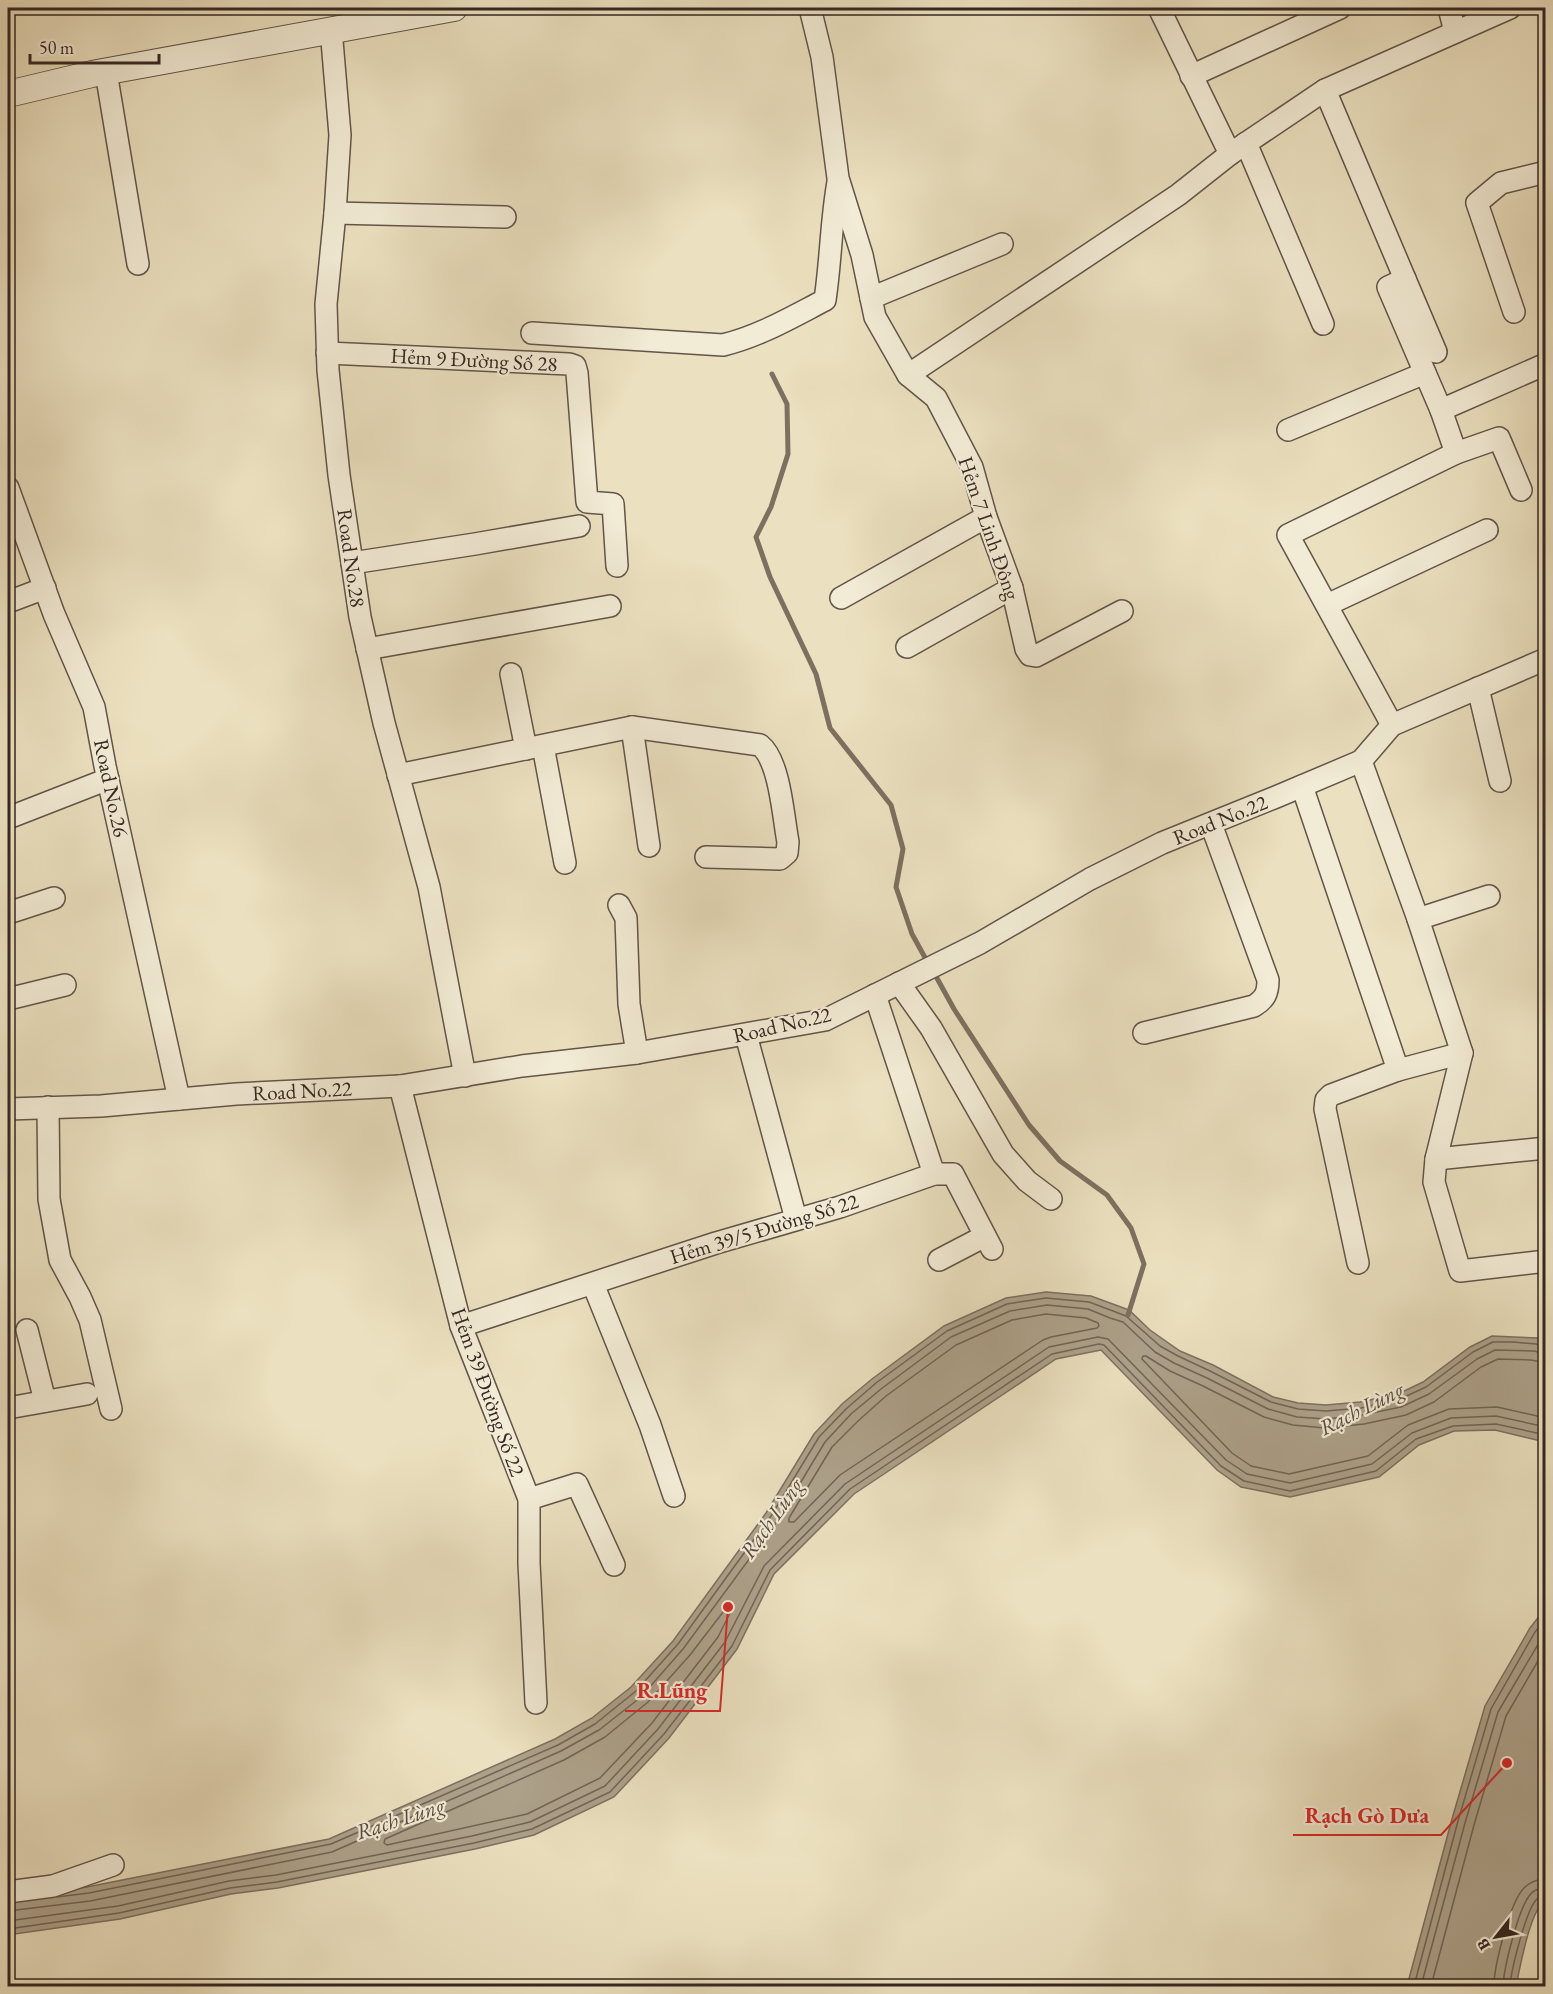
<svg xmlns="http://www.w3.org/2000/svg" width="1553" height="1994" viewBox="0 0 1553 1994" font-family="'EB Garamond',serif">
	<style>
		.water { fill: #ada18a; stroke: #7d7060; stroke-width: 1.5 }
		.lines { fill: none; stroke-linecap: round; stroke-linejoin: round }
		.shore { stroke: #716456; stroke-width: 1.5 }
		.stream { stroke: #7d7060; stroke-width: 5 }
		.minor-casing { stroke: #625549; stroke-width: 24 }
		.tertiary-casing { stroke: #625549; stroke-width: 28 }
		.minor { stroke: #f2ebd5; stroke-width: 21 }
		.tertiary { stroke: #f2ebd5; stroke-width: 26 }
		.labels { text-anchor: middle; stroke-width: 4.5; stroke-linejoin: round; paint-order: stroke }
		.street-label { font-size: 21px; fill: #352722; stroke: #f2ebd5 }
		.water-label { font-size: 22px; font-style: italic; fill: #594c41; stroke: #f2ebd5 }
		.leader { fill: none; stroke: #d62828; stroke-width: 2 }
		.callout-dot { fill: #d62828; stroke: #f2ebd5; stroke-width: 2 }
		.callout-label { font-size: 22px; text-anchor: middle; font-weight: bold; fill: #d62828; stroke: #f2ebd5; stroke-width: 4.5; stroke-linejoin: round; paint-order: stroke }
	</style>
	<rect width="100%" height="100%" fill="#ebe0bf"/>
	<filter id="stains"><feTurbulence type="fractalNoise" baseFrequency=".00333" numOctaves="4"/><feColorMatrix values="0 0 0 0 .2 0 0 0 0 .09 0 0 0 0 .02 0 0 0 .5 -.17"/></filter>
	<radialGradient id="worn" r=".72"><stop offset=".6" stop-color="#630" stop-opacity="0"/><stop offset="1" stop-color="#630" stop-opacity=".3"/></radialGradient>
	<g class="water">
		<polygon points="1046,1292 1091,1296 1129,1310 1150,1330 1180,1351 1213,1365 1273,1397 1298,1403 1326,1405 1360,1402 1398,1394 1423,1382 1470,1347 1492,1336 1538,1338 1545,1342 1545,1442 1495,1430 1454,1431 1419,1445 1379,1477 1290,1497 1241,1487 1217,1470 1101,1350 1056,1359 854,1494 774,1574 737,1649 669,1738 614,1797 534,1835 475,1849 278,1888 231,1894 120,1919 8,1935 8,1898 87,1887 329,1839 555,1739 592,1718 631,1687 673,1641 766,1513 814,1434 842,1404 872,1379 944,1326 1006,1298"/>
		<path d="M1545 1609V1900C1530 1911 1520 1967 1516 1986H1407L1452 1819 1485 1706 1530 1628Z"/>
	</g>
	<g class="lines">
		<g class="shore">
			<polygon points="1046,1314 1086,1318 1098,1323 1099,1326 1097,1328 1051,1337 1043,1340 840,1475 794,1522 789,1522 789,1518 832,1447 858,1421 886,1396 956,1345 1012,1320"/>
			<polyline points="1546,1363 1531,1360 1498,1359 1481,1367 1434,1402 1406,1415 1364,1424 1325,1428 1293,1425 1264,1417 1203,1386 1170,1371 1146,1356 1143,1356 1142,1359 1232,1453 1251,1466 1289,1474 1368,1456 1408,1425 1449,1409 1497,1407 1546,1418"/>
			<polygon points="730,1603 733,1607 718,1637 652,1723 600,1778 527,1814 387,1845 384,1843 385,1839 564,1760 605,1737 648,1702 690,1655"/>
			<polyline points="57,1897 89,1893 331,1844 558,1745 595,1724 636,1691 678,1644 771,1516 819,1437 846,1409 876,1383 947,1331 1007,1304 1046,1298 1089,1302 1113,1311 1126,1316 1160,1346 1178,1356 1210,1371 1271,1402 1298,1409 1326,1411 1361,1408 1400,1399 1426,1387 1473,1352 1493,1342 1513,1342 1536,1344 1546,1347"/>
			<polyline points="8,1911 90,1901 332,1852 561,1751 599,1730 641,1697 683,1649 778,1520 825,1442 851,1414 881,1389 951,1337 1010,1311 1047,1305 1088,1309 1110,1318 1123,1322 1155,1352 1174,1363 1207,1378 1268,1409 1297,1417 1326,1419 1362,1415 1401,1407 1429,1394 1477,1359 1495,1350 1534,1351 1546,1354"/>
			<polyline points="8,1921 118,1906 229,1881 276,1875 472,1836 530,1822 605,1786 658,1729 725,1642 764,1566 845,1484 1049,1347 1098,1337 1108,1339 1226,1460 1247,1474 1290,1483 1372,1464 1412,1433 1451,1418 1496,1416 1546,1427"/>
			<polyline points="8,1929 119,1913 230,1888 277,1882 474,1843 532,1829 610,1792 664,1734 732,1646 770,1570 850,1489 1052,1354 1099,1344 1104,1345 1221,1466 1244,1481 1290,1491 1376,1471 1416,1439 1453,1426 1496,1424 1546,1435"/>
			<polyline points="1414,1986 1458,1821 1491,1709 1535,1632 1546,1619"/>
			<polyline points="1421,1986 1465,1823 1498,1712 1546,1631"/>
			<polyline points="1431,1986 1474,1825 1506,1716 1546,1647"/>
			<path d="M1494 1986C1494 1966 1510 1902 1524 1888 1530 1882 1537 1879 1546 1879"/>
			<path d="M1503 1986C1504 1967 1518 1911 1529 1896 1533 1890 1539 1888 1546 1888"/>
			<path d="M1510 1986C1511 1971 1526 1909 1537 1899 1540 1896 1541 1896 1546 1896"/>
		</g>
		<g class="stream">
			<polyline points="772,374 787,404 788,454 771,507 756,537 770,577 816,674 830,728 891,805 903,849 896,887 912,934 928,963"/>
			<polyline points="933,971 954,1009 1029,1125 1060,1161 1107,1195 1131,1228 1144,1264 1128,1315"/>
		</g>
		<g class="minor-casing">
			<g id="minor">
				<polyline points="810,8 822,57 838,178 862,255 875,317 908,375 936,398 972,467 986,517 1012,588 1026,649 1030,655 1036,656 1122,611"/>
				<polyline points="1159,8 1230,154"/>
				<polyline points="1449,8 1455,32"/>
				<polyline points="331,29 340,135 335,213 326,304 328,370 339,475 360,617 384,723 429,887 465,1076"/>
				<polyline points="106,72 138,264"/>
				<polyline points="1191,76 1340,8"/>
				<polyline points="1325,90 1405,279 1388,287 1441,410 1456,453"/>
				<polyline points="1246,143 1323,324"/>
				<polyline points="335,213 505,217"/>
				<polyline points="1405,279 1436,352"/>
				<polyline points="871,298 1002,244"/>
				<polyline points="1514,312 1477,203 1501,183 1546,172"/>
				<path d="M532 333 723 345C760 336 792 317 825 300 831 260 831 221 838 182"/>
				<polyline points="327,353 569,364 575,366 577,373 587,502 613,504 617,566"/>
				<polyline points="908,375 1178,195 1230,154 1325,90 1510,8"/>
				<polyline points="1441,410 1546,364"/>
				<polyline points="1288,430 1425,373"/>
				<polyline points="8,488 54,614 94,707 105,766 179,1099"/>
				<polyline points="352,563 475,544 579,526"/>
				<polyline points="841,598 986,517"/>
				<polyline points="8,602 45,588"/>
				<polyline points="1327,605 1487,530"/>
				<polyline points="907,647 1012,588"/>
				<polyline points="367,649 610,606"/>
				<polyline points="511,674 526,749"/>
				<polyline points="1478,688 1500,781"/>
				<polyline points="1392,725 1288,535 1456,453 1499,438 1521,490"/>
				<polyline points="632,727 649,846"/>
				<polyline points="543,746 565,863"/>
				<polyline points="1361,761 1418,919 1462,1053 1436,1159 1434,1182 1460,1271 1546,1261"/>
				<path d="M398 775 632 727 760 745C780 761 783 816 788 842L787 853 780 859 706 857"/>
				<polyline points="1302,786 1398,1070"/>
				<polyline points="8,818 108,779"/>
				<polyline points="619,905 626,918 629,1004 637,1053"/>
				<polyline points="8,913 54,898"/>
				<polyline points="1418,919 1489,896"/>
				<polyline points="899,983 931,1028 1003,1154 1027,1181 1051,1199"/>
				<polyline points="875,995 934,1174"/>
				<polyline points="8,999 65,985"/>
				<path d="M1144 1033 1254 1006C1265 999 1268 993 1268 980L1211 824"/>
				<polyline points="746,1035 796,1219"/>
				<polyline points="400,1086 461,1326 529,1499 529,1563 536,1703"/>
				<polyline points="48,1107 49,1199 60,1260 80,1297 90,1320 111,1409"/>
				<polyline points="8,1109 101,1106 236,1094 400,1086 522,1066 637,1053 825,1020 980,943 1090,879 1162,843 1276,797 1361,761 1392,725 1546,659"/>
				<polyline points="1436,1159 1546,1148"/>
				<polyline points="939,1260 985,1236"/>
				<polyline points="1358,1263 1325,1109 1326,1100 1331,1095 1398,1070 1462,1053"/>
				<polyline points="593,1284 650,1425 674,1496"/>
				<polyline points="461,1326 716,1243 840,1207 934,1174 953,1174 992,1249"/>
				<polyline points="27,1330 45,1401"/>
				<polyline points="8,1408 87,1394"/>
				<polyline points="529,1499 577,1484 614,1565"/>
				<polyline points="8,1892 53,1886 113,1865"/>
			</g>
		</g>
		<g class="tertiary-casing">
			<polyline id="tertiary" points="8,94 92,74 454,8"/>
		</g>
		<use href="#minor" class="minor"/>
		<use href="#tertiary" class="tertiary"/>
	</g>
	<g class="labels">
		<g class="street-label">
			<text transform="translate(474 360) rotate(3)" y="7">Hẻm 9 Đường Số 28</text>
			<text transform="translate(989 528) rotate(71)" y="7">Hẻm 7 Linh Đông</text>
			<text transform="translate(351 558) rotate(82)" y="7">Road No.28</text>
			<text transform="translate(111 788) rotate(78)" y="7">Road No.26</text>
			<text transform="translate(1220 820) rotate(-22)" y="7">Road No.22</text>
			<text transform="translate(782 1025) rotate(-13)" y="7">Road No.22</text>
			<text transform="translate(302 1091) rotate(-3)" y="7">Road No.22</text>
			<text transform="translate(764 1229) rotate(-17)" y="7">Hẻm 39/5 Đường Số 22</text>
			<text transform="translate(488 1392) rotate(70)" y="7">Hẻm 39 Đường Số 22</text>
		</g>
		<g class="water-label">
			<text transform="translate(1361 1408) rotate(-27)" y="8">Rạch Lùng</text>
			<text transform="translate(771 1518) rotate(-55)" y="8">Rạch Lùng</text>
			<text transform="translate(400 1818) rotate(-18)" y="8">Rạch Lùng</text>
		</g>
	</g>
	<path class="leader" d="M728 1607L720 1711H625M1507 1763L1441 1835H1293"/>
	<g class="callout-dot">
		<circle cx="728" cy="1607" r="6"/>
		<circle cx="1507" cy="1763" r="6"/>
	</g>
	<g class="callout-label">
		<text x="672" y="1698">R.Lũng</text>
		<text x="1367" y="1823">Rạch Gò Dưa</text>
	</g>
	<rect width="1553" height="1994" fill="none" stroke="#ebe0bf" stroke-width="30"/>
	<rect x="9" y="9" width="1535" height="1976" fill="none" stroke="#352722" stroke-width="3"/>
	<rect x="15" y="15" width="1523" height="1964" fill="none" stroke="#352722" stroke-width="1.5"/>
	<g transform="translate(1496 1937) rotate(239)" stroke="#f2ebd5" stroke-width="4.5" paint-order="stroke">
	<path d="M0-4.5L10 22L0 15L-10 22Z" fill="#352722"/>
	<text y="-9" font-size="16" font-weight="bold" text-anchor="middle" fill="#352722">B</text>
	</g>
	<path d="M30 54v9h129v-9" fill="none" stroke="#352722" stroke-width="3"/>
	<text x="39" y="54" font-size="18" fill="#352722" stroke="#f2ebd5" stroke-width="4.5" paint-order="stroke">50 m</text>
	<rect width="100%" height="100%" filter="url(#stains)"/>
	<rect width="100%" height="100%" fill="url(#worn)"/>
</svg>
